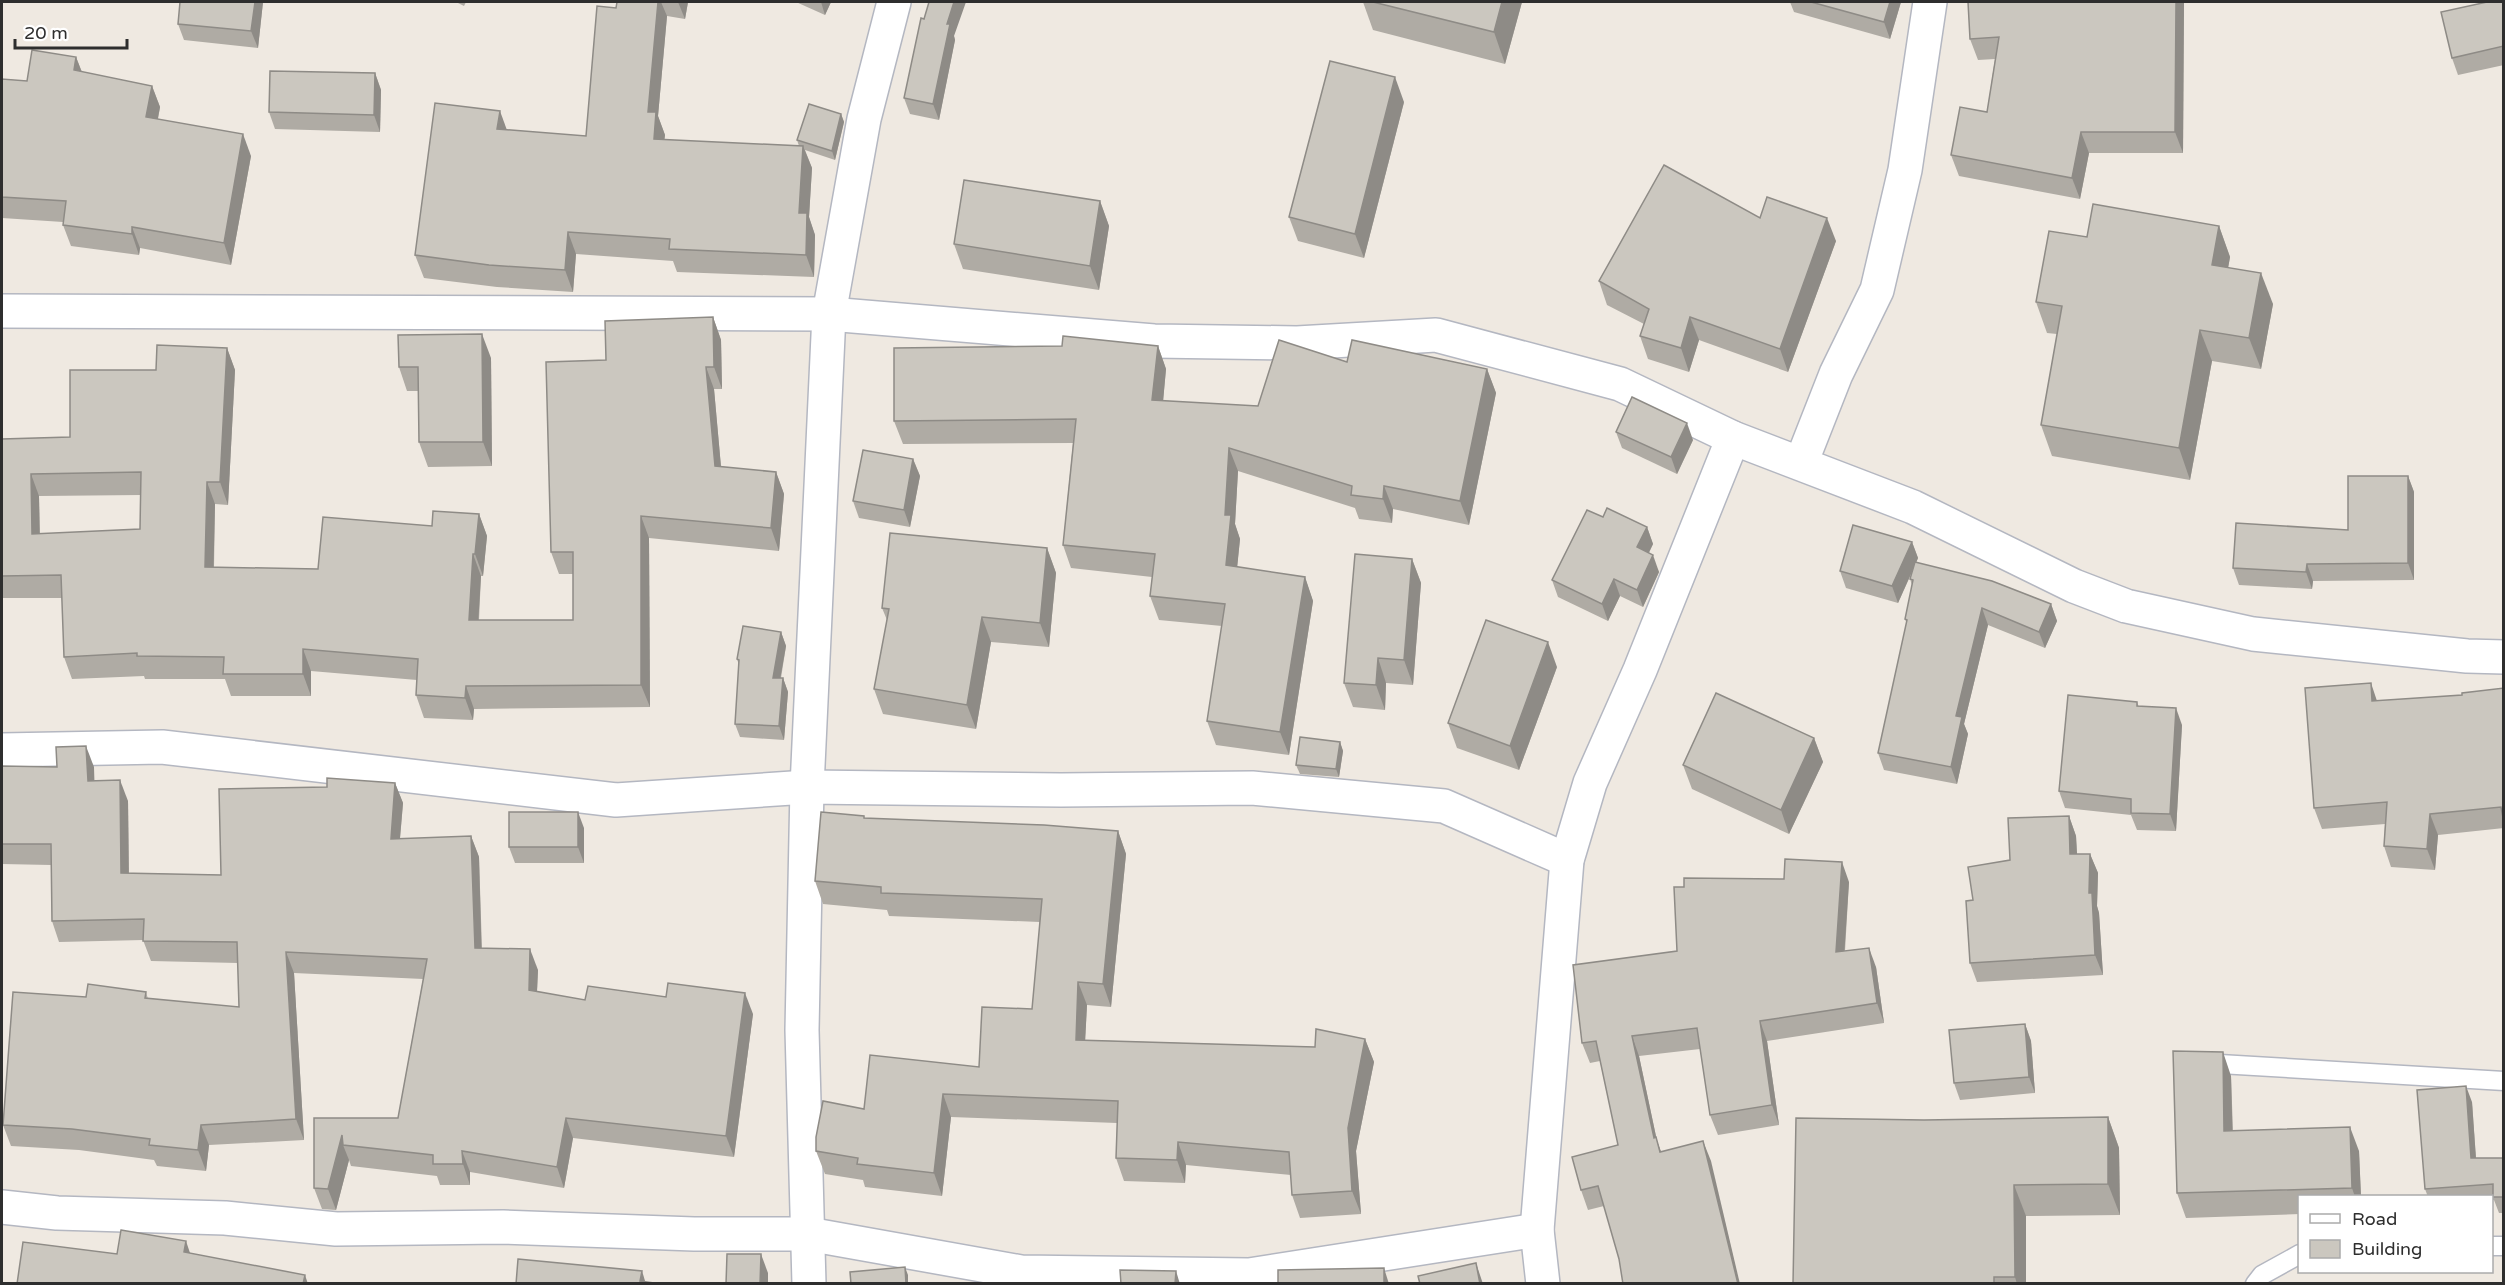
<svg xmlns="http://www.w3.org/2000/svg" width="2505" height="1285" viewBox="0 0 2505 1285" font-family="'Varela Round',sans-serif">
	<style>
		.lines { fill: none; stroke-linecap: round; stroke-linejoin: round }
		.service-casing { stroke: #b4b7c1; stroke-width: 21 }
		.minor-casing { stroke: #b4b7c1; stroke-width: 36 }
		.service { stroke: #fff; stroke-width: 18 }
		.minor { stroke: #fff; stroke-width: 33 }
		.wall { fill: #afaba4; fill-rule: evenodd }
		.shaded-wall { fill: #8e8b86 }
		.building { fill: #cbc7bf; stroke: #8e8b86; stroke-width: 1.5; fill-rule: evenodd }
	</style>
	<rect width="100%" height="100%" fill="#efe9e1"/>
	<g class="lines">
		<g class="service-casing">
			<g id="service">
				<polyline points="2203,1063 2504,1081"/>
				<polyline points="2492,1246 2504,1246"/>
				<polyline points="2255,1284 2262,1275 2300,1254"/>
			</g>
		</g>
		<g class="minor-casing">
			<g id="minor">
				<polyline points="2,311 829,314 1154,341 1297,343 1436,335 1620,384 1733,438 1913,507 2074,586 2126,606 2253,634 2467,656 2504,657"/>
				<polyline points="1801,463 1836,374 1877,290 1905,170 1930,2"/>
				<polyline points="2,750 162,747 616,800 807,787 1061,790 1252,788 1444,806 1567,860"/>
				<polyline points="2,1207 57,1213 225,1218 336,1229 503,1227 694,1234 808,1234 1021,1272 1249,1275 1537,1230"/>
				<polyline points="809,1284 802,1030 807,787 829,314 864,119 894,2"/>
				<polyline points="1543,1284 1537,1230 1567,860 1590,783 1640,670 1733,438"/>
			</g>
		</g>
		<use href="#service" class="service"/>
		<use href="#minor" class="minor"/>
	</g>
	<g class="wall">
		<polygon points="180,2 263,2 258,48 184,40 178,24"/>
		<polygon points="456,2 466,2 464,6"/>
		<polygon points="617,2 688,2 685,19 667,16 658,116 665,135 664,140 799,146 797,140 841,114 844,122 835,160 805,150 812,168 809,217 815,235 814,277 677,272 673,261 576,254 573,292 497,287 424,278 415,255 507,130 586,136"/>
		<polygon points="796,2 831,2 825,15"/>
		<polygon points="1363,2 1522,2 1505,64 1373,30"/>
		<polygon points="1790,2 1901,2 1890,39 1794,12"/>
		<polygon points="1968,2 2184,2 2183,153 2089,153 2080,199 1959,176 1951,155 1987,112 1995,59 1978,60 1970,39"/>
		<polygon points="2504,2 2504,65 2458,75 2452,58"/>
		<polygon points="954,36 955,40 939,120 910,114 904,98"/>
		<polygon points="76,57 82,72 152,86 160,107 158,119 251,156 231,265 140,248 139,255 71,246 63,225 63,222 2,218 2,79 27,81"/>
		<polygon points="375,73 381,90 380,132 275,129 269,112"/>
		<polygon points="1404,102 1364,258 1298,241 1289,217"/>
		<polygon points="1100,201 1109,226 1099,290 963,269 954,244"/>
		<polygon points="1760,218 1836,241 1788,372 1699,340 1689,372 1648,359 1640,336 1644,324 1607,305 1599,281"/>
		<polygon points="2219,226 2230,257 2228,268 2273,304 2261,369 2212,361 2190,480 2052,456 2041,425 2057,334 2047,333 2036,302 2087,237"/>
		<path d="M713 317 721 340 722 389H714L721 467 776 472 784 494 779 551 649 538 650 707 474 709 473 720 424 718 416 695 417 680 311 671V696H231L225 679H145L144 676 72 679 64 657 62 598H2V439L70 437 156 370 227 348 235 370 228 505 215 504 214 568 318 569 432 526 479 514 487 536 483 576H481L479 620H573V574H559L551 552 606 360ZM141 495 140 529 40 534 39 496Z"/>
		<polygon points="1158,346 1166,369 1163,401 1258,406 1347,362 1487,369 1496,393 1469,525 1393,509 1392,523 1359,519 1355,508 1238,471 1235,524 1240,539 1237,567 1305,577 1313,601 1289,755 1216,745 1207,721 1222,626 1159,620 1150,596 1152,577 1071,568 1063,545 1073,443 903,444 894,421"/>
		<polygon points="491,358 492,466 428,467 419,442 419,391 407,391 399,367"/>
		<polygon points="1616,432 1693,440 1677,474 1622,448"/>
		<polygon points="913,459 920,476 910,527 859,518 853,501"/>
		<polygon points="2408,476 2414,492 2414,580 2313,581 2312,589 2239,585 2233,568 2348,530"/>
		<polygon points="1603,517 1647,527 1653,544 1649,553 1659,572 1643,607 1620,596 1608,621 1558,597 1552,580"/>
		<polygon points="1912,542 1918,558 1916,563 2051,604 2057,621 2045,648 1988,625 1964,724 1968,734 1957,784 1884,770 1878,753 1907,624 1905,619 1912,585 1910,579 1912,572 1898,603 1846,588 1840,571"/>
		<polygon points="1047,548 1056,573 1049,647 991,642 976,729 883,714 874,689 887,620 882,608"/>
		<polygon points="1412,559 1421,583 1413,685 1386,683 1385,710 1353,707 1344,683"/>
		<polygon points="781,632 786,646 781,678 783,678 788,692 784,740 740,737 735,724 739,665 737,659"/>
		<polygon points="1557,667 1519,770 1457,748 1448,723"/>
		<polygon points="2504,688 2504,828 2438,835 2435,870 2391,867 2384,846 2385,824 2322,829 2314,808 2377,701 2462,695"/>
		<polygon points="2137,702 2139,707 2182,725 2176,831 2137,830 2131,815 2065,808 2059,791"/>
		<polygon points="1814,738 1823,762 1789,834 1692,789 1683,765"/>
		<polygon points="1340,742 1343,751 1339,777 1300,774 1296,765"/>
		<polygon points="57,767 94,767 94,781 128,801 129,873 221,875 327,787 395,783 403,803 400,839 471,836 479,857 482,949 538,970 537,992 585,1000 753,1014 734,1157 573,1138 564,1188 470,1172 470,1185 440,1185 437,1176 351,1166 349,1160 336,1210 322,1209 314,1188 314,1118 398,1118 423,979 294,973 304,1140 209,1145 206,1171 157,1166 154,1160 79,1150 11,1146 3,1125 86,997 146,992 148,999 239,1007 238,963 151,961 143,940 59,942 52,921 51,865 2,864 2,777"/>
		<polygon points="2069,816 2076,836 2077,854 2090,854 2098,873 2097,906 2099,913 2103,975 1977,982 1970,963 1973,900 2010,860"/>
		<polygon points="865,818 1118,831 1126,854 1111,1007 1087,1005 1085,1040 1315,1047 1365,1039 1374,1062 1356,1151 1361,1214 1300,1218 1292,1195 1291,1175 1186,1165 1185,1183 1124,1181 1116,1158 1117,1123 951,1117 942,1196 865,1187 863,1180 825,1174 816,1151 864,1109 979,1067 1032,1009 1040,922 889,916 887,910 823,904 815,881"/>
		<polygon points="584,828 584,863 515,863 509,847"/>
		<polygon points="1849,882 1845,951 1876,967 1884,1023 1767,1041 1779,1125 1718,1135 1710,1115 1700,1049 1639,1056 1657,1141 1661,1152 1711,1161 1619,1259 1604,1206 1588,1210 1581,1190 1618,1145 1600,1061 1590,1063 1582,1043 1677,951"/>
		<polygon points="2025,1024 2031,1041 2035,1093 1960,1100 1954,1083"/>
		<polygon points="2231,1076 2233,1131 2359,1151 2361,1197 2300,1197 2300,1214 2186,1218 2177,1193"/>
		<polygon points="2472,1102 2476,1158 2504,1158 2504,1213 2499,1213 2494,1200 2492,1200 2492,1197 2428,1197 2425,1189"/>
		<polygon points="2108,1117 2119,1148 2120,1215 2026,1216 2026,1284 1793,1284"/>
	</g>
	<g class="shaded-wall">
		<polygon points="255,2 263,2 258,48 251,31"/>
		<polygon points="658,2 661,2 667,16 658,116 665,135 662,161 654,139 648,112"/>
		<polygon points="678,2 688,2 685,19"/>
		<polygon points="821,2 831,2 825,15"/>
		<polygon points="954,2 966,2 954,36 955,40 939,120 933,104 947,24"/>
		<polygon points="1502,2 1522,2 1505,64 1494,32"/>
		<polygon points="1890,2 1901,2 1890,39 1884,22"/>
		<polygon points="2176,2 2184,2 2183,153 2175,132"/>
		<polygon points="76,57 84,78 74,70"/>
		<polygon points="375,73 381,90 380,132 374,115"/>
		<polygon points="1395,77 1404,102 1364,258 1355,234"/>
		<polygon points="152,86 160,107 154,138 146,117"/>
		<polygon points="500,111 508,133 497,129"/>
		<polygon points="841,114 844,122 835,160 832,151"/>
		<polygon points="2081,132 2089,153 2080,199 2072,178"/>
		<polygon points="243,134 251,156 231,265 224,243"/>
		<polygon points="803,146 812,168 809,217 815,235 814,277 806,255 799,213"/>
		<polygon points="1100,201 1109,226 1099,290 1090,266"/>
		<polygon points="1827,218 1836,241 1788,372 1780,349"/>
		<polygon points="2219,226 2230,257 2223,296 2212,265"/>
		<polygon points="132,227 140,248 139,255 132,234"/>
		<polygon points="568,232 576,254 573,292 565,270"/>
		<polygon points="2261,273 2273,304 2261,369 2249,338"/>
		<polygon points="713,317 721,340 722,389 714,367"/>
		<polygon points="1690,317 1699,340 1689,372 1681,348"/>
		<polygon points="2200,330 2212,361 2190,480 2179,448"/>
		<polygon points="482,334 491,358 492,466 483,442"/>
		<polygon points="1158,346 1166,369 1161,424 1152,400"/>
		<polygon points="227,348 235,370 228,505 220,482"/>
		<polygon points="706,367 714,389 723,489 715,466"/>
		<polygon points="1487,369 1496,393 1469,525 1460,501"/>
		<polygon points="1687,423 1693,440 1677,474 1671,457"/>
		<polygon points="1229,448 1238,471 1235,524 1240,539 1235,589 1226,565 1225,515"/>
		<polygon points="913,459 920,476 910,527 904,510"/>
		<polygon points="776,472 784,494 779,551 771,528"/>
		<polygon points="31,474 39,496 40,556 32,534"/>
		<polygon points="2408,476 2414,492 2414,580 2408,563"/>
		<polygon points="207,482 215,504 213,590 205,567"/>
		<polygon points="1384,486 1393,509 1392,523 1383,499"/>
		<polygon points="479,514 487,536 483,576 475,554"/>
		<polygon points="641,516 649,538 650,707 641,685"/>
		<polygon points="1647,527 1653,544 1643,564 1637,547"/>
		<polygon points="1912,542 1918,558 1898,603 1892,586"/>
		<polygon points="1047,548 1056,573 1049,647 1040,623"/>
		<polygon points="473,554 481,576 477,642 469,620"/>
		<polygon points="1653,555 1659,572 1643,607 1637,590"/>
		<polygon points="1412,559 1421,583 1413,685 1404,660"/>
		<polygon points="2307,564 2313,581 2312,589 2306,572"/>
		<polygon points="1305,577 1313,601 1289,755 1280,732"/>
		<polygon points="1614,579 1620,596 1608,621 1602,604"/>
		<polygon points="2051,604 2057,621 2045,648 2039,632"/>
		<polygon points="1982,608 1988,625 1964,724 1968,734 1957,784 1951,767 1956,716"/>
		<polygon points="982,617 991,642 976,729 967,705"/>
		<polygon points="781,632 786,646 778,691 773,678"/>
		<polygon points="1548,642 1557,667 1519,770 1510,746"/>
		<polygon points="303,649 311,671 311,696 303,674"/>
		<polygon points="1378,658 1386,683 1385,710 1376,685"/>
		<polygon points="783,678 788,692 784,740 779,726"/>
		<polygon points="2371,683 2378,704 2372,701"/>
		<polygon points="466,686 474,709 473,720 465,698"/>
		<polygon points="2176,708 2182,725 2176,831 2170,814"/>
		<polygon points="1814,738 1823,762 1789,834 1781,810"/>
		<polygon points="1340,742 1343,751 1339,777 1336,769"/>
		<polygon points="86,746 94,767 95,801 88,781"/>
		<polygon points="120,780 128,801 129,894 121,873"/>
		<polygon points="395,783 403,803 398,860 391,839"/>
		<polygon points="578,812 584,828 584,863 578,847"/>
		<polygon points="2430,814 2438,835 2435,870 2427,849"/>
		<polygon points="2069,816 2076,836 2078,873 2070,854"/>
		<polygon points="1118,831 1126,854 1111,1007 1103,984"/>
		<polygon points="471,836 479,857 482,969 475,948"/>
		<polygon points="2090,854 2098,873 2097,906 2099,913 2103,975 2095,955 2089,893"/>
		<polygon points="1842,862 1849,882 1843,972 1836,952"/>
		<polygon points="1869,948 1876,967 1884,1023 1877,1003"/>
		<polygon points="530,949 538,970 536,1011 529,990"/>
		<polygon points="286,952 294,973 304,1140 296,1119"/>
		<polygon points="1078,982 1087,1005 1084,1063 1076,1040"/>
		<polygon points="745,993 753,1014 734,1157 726,1136"/>
		<polygon points="1760,1021 1767,1041 1779,1125 1772,1105"/>
		<polygon points="2025,1024 2031,1041 2035,1093 2029,1077"/>
		<polygon points="1632,1036 1639,1056 1657,1141 1663,1157 1667,1172 1654,1138"/>
		<polygon points="1365,1039 1374,1062 1356,1151 1361,1214 1352,1191 1348,1128"/>
		<polygon points="2223,1052 2231,1076 2233,1155 2224,1131"/>
		<polygon points="2466,1086 2472,1102 2477,1174 2471,1158"/>
		<polygon points="943,1094 951,1117 942,1196 934,1173"/>
		<polygon points="2108,1117 2119,1148 2120,1215 2108,1184"/>
		<polygon points="566,1118 573,1138 564,1188 557,1167"/>
		<polygon points="201,1125 209,1145 206,1171 198,1150"/>
		<polygon points="2350,1127 2359,1151 2361,1197 2355,1197 2352,1188"/>
		<polygon points="342,1135 343,1145 349,1160 336,1210 328,1189"/>
		<polygon points="1703,1141 1711,1161 1740,1284 1738,1284"/>
		<polygon points="1178,1142 1186,1165 1185,1183 1177,1160"/>
		<polygon points="462,1151 470,1172 470,1185 463,1164"/>
		<polygon points="2014,1185 2026,1216 2026,1284 2017,1284 2015,1277"/>
		<polygon points="186,1241 194,1265 184,1252"/>
		<polygon points="761,1254 768,1273 768,1284 760,1284"/>
		<polygon points="1476,1263 1483,1284 1480,1284"/>
		<polygon points="905,1267 908,1275 908,1284 906,1284"/>
		<polygon points="1384,1268 1389,1284 1384,1284"/>
		<polygon points="642,1271 646,1284 640,1281"/>
		<polygon points="1176,1271 1180,1284 1175,1284"/>
		<polygon points="305,1275 308,1284 303,1284"/>
	</g>
	<g class="building">
		<polygon points="180,2 255,2 251,31 178,24"/>
		<polygon points="617,2 658,2 648,112 656,112 654,139 803,146 799,213 807,213 806,255 669,249 670,239 568,232 565,270 489,265 415,255 435,103 500,111 497,129 586,136 597,6 616,8"/>
		<polygon points="929,2 954,2 947,24 950,24 933,104 904,98 921,18 924,19"/>
		<polygon points="1373,2 1502,2 1494,32"/>
		<polygon points="1811,2 1890,2 1884,22"/>
		<polygon points="1968,2 2176,2 2175,132 2081,132 2072,178 1951,155 1960,107 1987,112 1999,37 1970,39"/>
		<polygon points="2487,2 2504,2 2504,46 2452,58 2441,12"/>
		<polygon points="32,50 76,57 74,70 152,86 146,117 243,134 224,243 132,227 132,234 63,225 66,201 2,197 2,79 27,81"/>
		<polygon points="1330,61 1395,77 1355,234 1289,217"/>
		<polygon points="270,71 375,73 374,115 269,112"/>
		<polygon points="809,104 841,114 832,151 797,140"/>
		<polygon points="1664,165 1760,218 1767,197 1827,218 1780,349 1690,317 1681,348 1640,336 1649,309 1599,281"/>
		<polygon points="964,180 1100,201 1090,266 954,244"/>
		<polygon points="2093,204 2219,226 2212,265 2261,273 2249,338 2200,330 2179,448 2041,425 2062,306 2036,302 2049,231 2087,237"/>
		<path d="M713 317 714 367H706L715 466 776 472 771 528 641 516V685L466 686 465 698 416 695 418 659 303 649V674H223L224 657 137 656V653L64 657 61 575 2 576V439L70 437V370H156L157 345 227 348 220 482H207L205 567 318 569 323 517 432 526 433 511 479 514 475 554H473L469 620H573V552H551L546 362 606 360 605 321ZM141 472 140 529 32 534 31 474Z"/>
		<polygon points="482,334 483,442 419,442 418,367 399,367 398,335"/>
		<polygon points="1063,336 1158,346 1152,400 1258,406 1279,340 1347,362 1352,340 1487,369 1460,501 1384,486 1383,499 1351,495 1352,486 1229,448 1225,515 1231,515 1226,565 1305,577 1280,732 1207,721 1225,604 1150,596 1155,554 1063,545 1076,419 894,421 894,348 1062,346"/>
		<polygon points="1632,397 1687,423 1671,457 1616,432"/>
		<polygon points="863,450 913,459 904,510 853,501"/>
		<polygon points="2348,476 2408,476 2408,563 2307,564 2306,572 2233,568 2236,523 2348,530"/>
		<polygon points="1607,508 1647,527 1637,547 1653,555 1637,590 1614,579 1602,604 1552,580 1587,510 1603,517"/>
		<polygon points="1853,525 1912,542 1892,586 1840,571"/>
		<polygon points="890,533 1047,548 1040,623 982,617 967,705 874,689 889,609 882,608"/>
		<polygon points="1355,554 1412,559 1404,660 1378,658 1376,685 1344,683"/>
		<polygon points="1915,562 1992,581 2051,604 2039,632 1982,608 1956,716 1962,717 1951,767 1878,753 1907,620 1905,619 1913,580 1910,579"/>
		<polygon points="1486,620 1548,642 1510,746 1448,723"/>
		<polygon points="743,626 781,632 773,678 783,678 779,726 735,724 739,660 737,659"/>
		<polygon points="2371,683 2372,701 2462,695 2462,693 2504,688 2504,823 2501,807 2430,814 2427,849 2384,846 2387,802 2314,808 2305,688"/>
		<polygon points="1716,693 1814,738 1781,810 1683,765"/>
		<polygon points="2068,695 2137,702 2137,706 2176,708 2170,814 2131,813 2131,799 2059,791"/>
		<polygon points="1300,737 1340,742 1336,769 1296,765"/>
		<polygon points="86,746 88,781 120,780 121,873 221,875 219,789 327,787 327,778 395,783 391,839 471,836 475,948 530,949 529,990 585,1000 588,986 666,997 668,983 745,993 726,1136 566,1118 557,1167 462,1151 463,1164 433,1164 433,1155 343,1145 342,1135 328,1189 314,1188 314,1118 398,1118 427,959 286,952 296,1119 201,1125 198,1150 149,1145 150,1139 72,1129 3,1125 13,992 86,997 88,984 146,992 145,998 239,1007 237,942 143,941 144,919 52,921 51,844 2,844 2,766 57,767 56,747"/>
		<rect x="509" y="812" width="69" height="35"/>
		<polygon points="821,812 864,816 864,818 1044,825 1118,831 1103,984 1078,982 1076,1040 1315,1047 1316,1029 1365,1039 1348,1128 1352,1191 1292,1195 1289,1152 1178,1142 1177,1160 1116,1158 1118,1101 943,1094 934,1173 857,1164 858,1158 816,1151 816,1137 823,1101 864,1109 870,1055 979,1067 982,1007 1032,1009 1042,899 881,893 881,887 815,881"/>
		<polygon points="2069,816 2070,854 2090,854 2089,893 2092,893 2095,955 1970,963 1966,901 1973,900 1968,867 2010,860 2008,818"/>
		<polygon points="1785,859 1842,862 1836,952 1869,948 1877,1003 1760,1021 1772,1105 1710,1115 1697,1028 1632,1036 1654,1138 1656,1137 1660,1152 1703,1141 1738,1284 1623,1284 1619,1259 1598,1186 1581,1190 1572,1157 1618,1145 1596,1041 1582,1043 1573,965 1677,951 1674,887 1684,887 1684,878 1784,879"/>
		<polygon points="2025,1024 2029,1077 1954,1083 1949,1030"/>
		<polygon points="2173,1051 2223,1052 2224,1131 2350,1127 2352,1188 2177,1193"/>
		<polygon points="2466,1086 2471,1158 2504,1158 2504,1197 2493,1197 2493,1184 2425,1189 2417,1090"/>
		<polygon points="2108,1117 2108,1184 2014,1185 2015,1277 1994,1277 1994,1284 1793,1284 1796,1118 1924,1120"/>
		<polygon points="121,1230 186,1241 184,1252 305,1275 303,1284 17,1284 23,1242 117,1254"/>
		<polygon points="727,1254 761,1254 760,1284 726,1284"/>
		<polygon points="518,1259 642,1271 640,1281 661,1284 516,1284"/>
		<polygon points="1476,1263 1480,1284 1420,1284 1418,1276"/>
		<polygon points="905,1267 906,1284 851,1284 850,1272"/>
		<polygon points="1384,1268 1384,1284 1278,1284 1278,1270"/>
		<polygon points="1120,1270 1176,1271 1175,1284 1121,1284"/>
	</g>
	<rect width="2505" height="1285" fill="none" stroke="#2e2e2e" stroke-width="6"/>
	<rect x="2298" y="1195" width="195" height="78" fill="#ffffff" stroke="#ababab" stroke-width="1.5"/>
	<rect x="2310" y="1214" width="30" height="9" fill="#ffffff" stroke="#ababab" stroke-width="1.5"/>
	<text x="2352" y="1225" font-size="18" fill="#2e2e2e">Road</text>
	<rect x="2310" y="1240" width="30" height="18" fill="#cbc7bf" stroke="#ababab" stroke-width="1.5"/>
	<text x="2352" y="1255" font-size="18" fill="#2e2e2e">Building</text>
	<path d="M15 39v9h112v-9" fill="none" stroke="#2e2e2e" stroke-width="3"/>
	<text x="24" y="39" font-size="18" fill="#2e2e2e" stroke="#ffffff" stroke-width="4.5" paint-order="stroke">20 m</text>
</svg>
